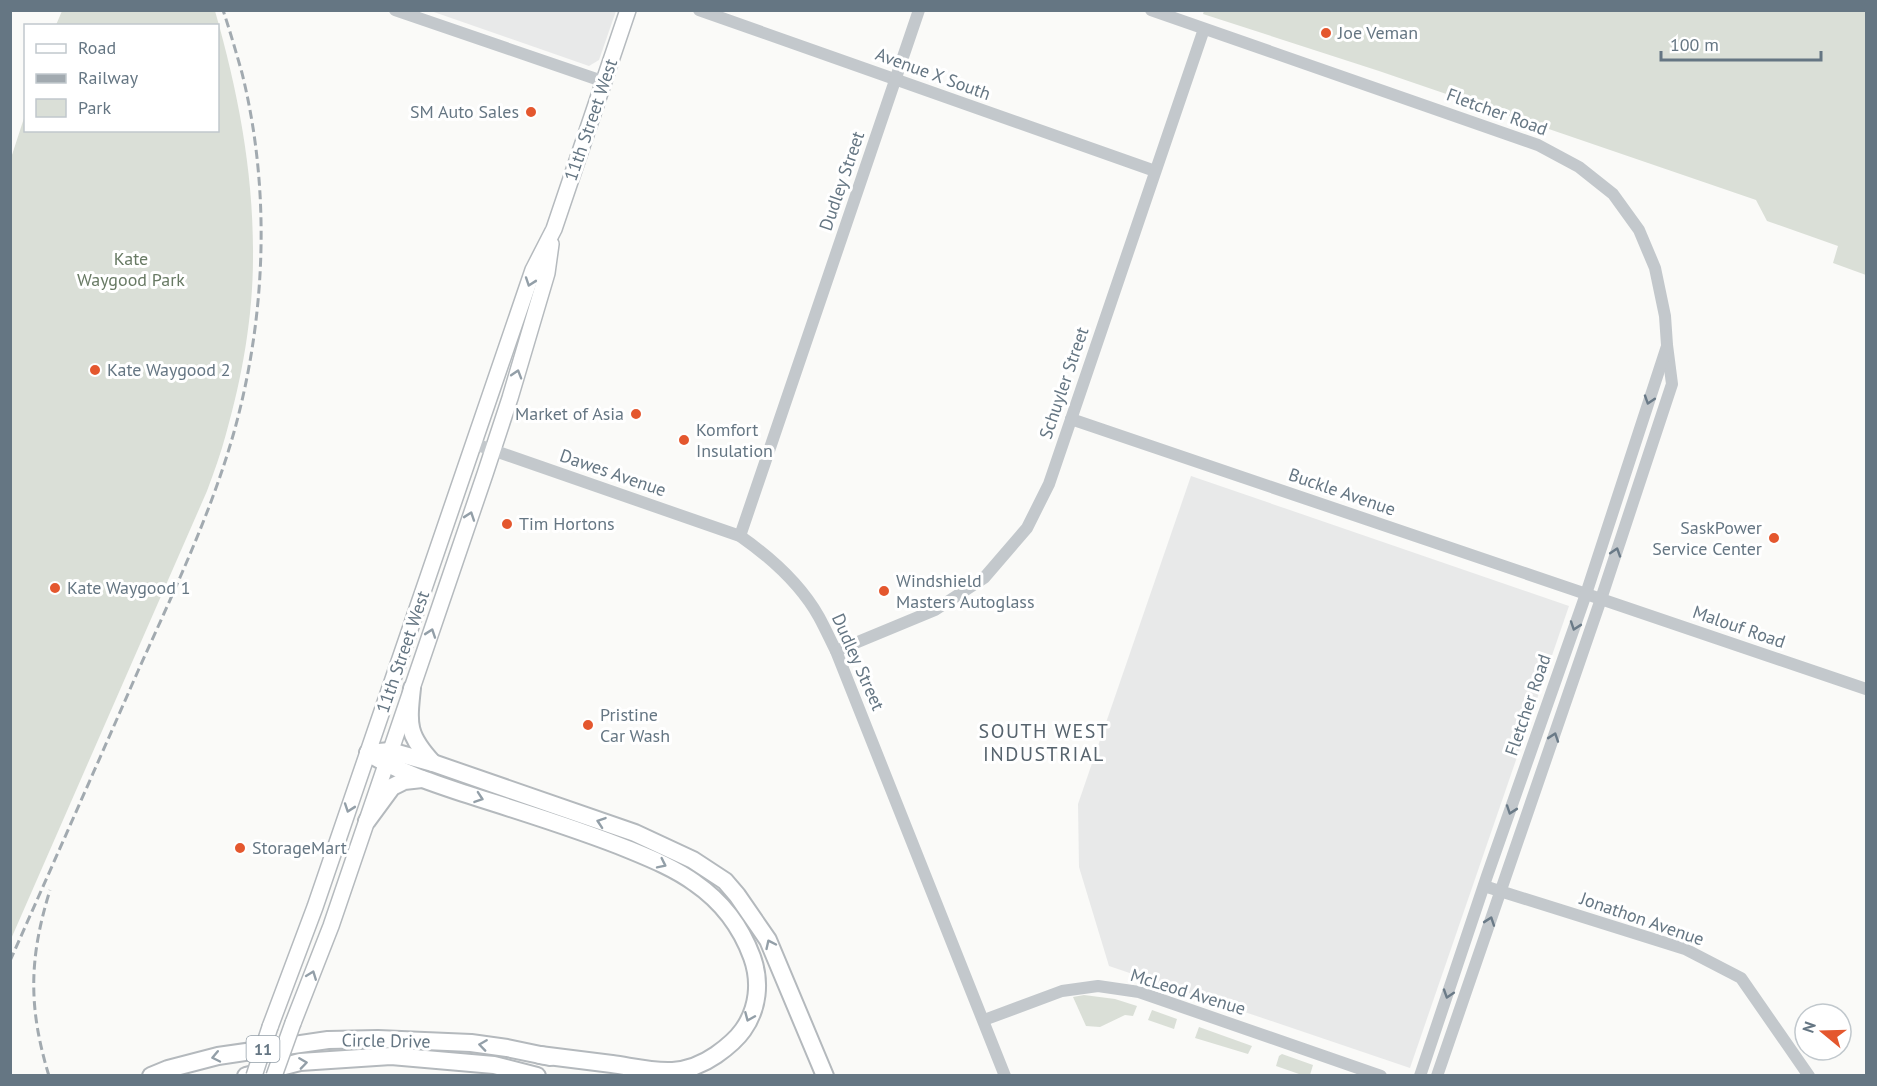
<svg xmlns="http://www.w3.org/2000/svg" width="1877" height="1086" viewBox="0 0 1877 1086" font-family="'PT Sans',sans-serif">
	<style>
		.built { fill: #e8e9e9 }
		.green { fill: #dadfd7 }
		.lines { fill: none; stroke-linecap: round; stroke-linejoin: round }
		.major-casing { stroke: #b5babe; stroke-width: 18 }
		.highway-casing { stroke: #b4b9bd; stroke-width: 20 }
		.minor { stroke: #c3c8cc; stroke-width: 12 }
		.major { stroke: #fff; stroke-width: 15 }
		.highway { stroke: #fff; stroke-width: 16 }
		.rail { stroke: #a2aab0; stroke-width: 3; stroke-dasharray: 9 4.5; stroke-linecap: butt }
		.major-bridge-casing { stroke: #b5babe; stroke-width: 18; stroke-linecap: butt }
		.major-bridge { stroke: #fff; stroke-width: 15 }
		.oneway { stroke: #939fa8 }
		.oneway2 { stroke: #6a7a87 }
		.poi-dot { fill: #e4572e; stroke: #fff; stroke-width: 2 }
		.labels { text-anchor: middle; stroke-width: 6; stroke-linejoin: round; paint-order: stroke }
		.shield { fill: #fff; stroke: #939fa8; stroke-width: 1.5 }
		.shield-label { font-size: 16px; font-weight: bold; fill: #657683 }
		.poi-label { font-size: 18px; fill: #657683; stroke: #fff; text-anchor: start }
		.street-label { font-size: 18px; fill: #657683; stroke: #fff }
		.park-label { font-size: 18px; fill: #687a64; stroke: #fff }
		.neighbourhood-label { font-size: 20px; letter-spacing: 1.5px; fill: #57646e; stroke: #fff }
	</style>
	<rect width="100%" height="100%" fill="#fafaf8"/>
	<g class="built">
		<polygon points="431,11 616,10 616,11 599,60 589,66"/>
		<polygon points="1191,476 1569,606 1410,1068 1109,966 1079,867 1078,804"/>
	</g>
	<g class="green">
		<path d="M62 11H215C238 91 254 174 253 258 253 317 242 378 226 434 221 453 214 472 207 491L11 939V158L25 115 26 130H218V26L56 25Z"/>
		<polygon points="1204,11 1866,11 1866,275 1833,263 1838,246 1767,221 1756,200 1379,71 1203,14"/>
		<polygon points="1084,995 1115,999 1137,1006 1133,1016 1125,1015 1100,1027 1086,1026 1073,997"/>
		<polygon points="1152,1010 1177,1019 1174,1029 1148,1020"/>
		<polygon points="1199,1027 1252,1046 1248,1054 1195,1038"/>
		<polygon points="1282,1054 1313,1065 1310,1075 1299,1075 1299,1074 1276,1066 1279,1056"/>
	</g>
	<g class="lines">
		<g class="major-casing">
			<g id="major">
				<polyline points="293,1023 331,926 485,474 510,398 547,273 551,244"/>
				<polyline points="270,1027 315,907 533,270 554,229 628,10"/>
			</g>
		</g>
		<g class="highway-casing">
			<g id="highway">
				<path d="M412 688C408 725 407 735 433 763"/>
				<path d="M368 753C397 771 430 782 463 793 519 811 576 828 630 850 652 859 676 869 695 883 721 901 741 927 752 957 761 982 758 1009 743 1030 736 1040 726 1048 716 1055 680 1080 652 1070 612 1064 588 1061 564 1058 540 1055"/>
				<polyline points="368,753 390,751 433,763 635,833 693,860 725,881 737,895 768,940 825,1076"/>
				<polyline points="367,821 392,787 404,781 422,779"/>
				<polyline points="151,1076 168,1069 218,1056 328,1040 378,1039 471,1043 507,1048 550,1057"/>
				<polyline points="246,1076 300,1062 391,1056 494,1065 537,1076"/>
			</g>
		</g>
		<g class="minor">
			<polyline points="395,10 605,82"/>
			<polyline points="699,10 1155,171"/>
			<polyline points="1151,10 1538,145 1579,167 1613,194 1639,230 1655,268 1665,316 1667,345 1672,384 1601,599 1437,1076"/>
			<polyline points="1071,419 1866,689"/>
			<path d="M475 444 740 536C770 557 801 585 819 617 825 628 830 639 836 651L1005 1076"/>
			<polyline points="740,536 919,10"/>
			<polyline points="836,651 935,610 984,578 1027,528 1049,484 1204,29"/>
			<polyline points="1484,886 1685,949 1741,978 1809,1076"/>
			<polyline points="984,1020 1062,991 1098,986 1139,992 1381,1076"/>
			<polyline points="1420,1076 1487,876 1586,594 1667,346"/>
		</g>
		<use href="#major" class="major"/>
		<use href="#highway" class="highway"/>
		<g class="rail">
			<path d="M10 961C53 864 96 767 138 671 173 593 211 514 234 432 266 317 271 190 242 73 236 52 230 31 223 10"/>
			<path d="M49 1076C28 1007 29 958 50 890"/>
		</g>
		<g class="major-bridge-casing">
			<g id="major-bridge">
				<polyline points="254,1076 270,1027"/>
				<polyline points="274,1076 293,1023"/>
			</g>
		</g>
		<use href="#major-bridge" class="major-bridge"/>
	</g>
	<defs><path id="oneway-chevron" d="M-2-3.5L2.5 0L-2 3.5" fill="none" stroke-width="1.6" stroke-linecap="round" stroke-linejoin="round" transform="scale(1.5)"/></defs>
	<g class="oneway">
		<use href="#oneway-chevron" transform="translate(530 282) rotate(109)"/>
		<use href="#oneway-chevron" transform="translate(517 374) rotate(-73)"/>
		<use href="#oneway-chevron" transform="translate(470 516) rotate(-71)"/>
		<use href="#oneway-chevron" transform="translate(431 633) rotate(-71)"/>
		<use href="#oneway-chevron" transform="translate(479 798) rotate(19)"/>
		<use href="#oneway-chevron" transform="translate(349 808) rotate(109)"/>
		<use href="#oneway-chevron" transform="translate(601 822) rotate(-161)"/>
		<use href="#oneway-chevron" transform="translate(662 864) rotate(26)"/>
		<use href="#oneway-chevron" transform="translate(770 944) rotate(-115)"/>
		<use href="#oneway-chevron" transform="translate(312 975) rotate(-69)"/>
		<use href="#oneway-chevron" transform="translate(749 1017) rotate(113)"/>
		<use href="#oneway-chevron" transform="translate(483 1045) rotate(-172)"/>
		<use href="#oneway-chevron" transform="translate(216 1057) rotate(168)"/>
		<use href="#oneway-chevron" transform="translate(303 1063) rotate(-8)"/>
	</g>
	<g class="oneway2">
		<use href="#oneway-chevron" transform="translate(1649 400) rotate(108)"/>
		<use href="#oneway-chevron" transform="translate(1616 552) rotate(-72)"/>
		<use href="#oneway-chevron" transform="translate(1575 626) rotate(109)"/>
		<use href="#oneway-chevron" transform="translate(1554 737) rotate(-71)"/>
		<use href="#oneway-chevron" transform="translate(1511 810) rotate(109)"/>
		<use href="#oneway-chevron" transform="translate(1490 921) rotate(-71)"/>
		<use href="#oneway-chevron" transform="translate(1448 994) rotate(108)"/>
	</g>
	<g class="poi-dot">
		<circle cx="1326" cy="33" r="6"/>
		<circle cx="531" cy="112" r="6"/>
		<circle cx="95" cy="370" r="6"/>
		<circle cx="636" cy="414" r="6"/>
		<circle cx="684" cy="440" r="6"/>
		<circle cx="507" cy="524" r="6"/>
		<circle cx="1774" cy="538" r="6"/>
		<circle cx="55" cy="588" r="6"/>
		<circle cx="884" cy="591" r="6"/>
		<circle cx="588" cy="725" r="6"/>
		<circle cx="240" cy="848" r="6"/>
	</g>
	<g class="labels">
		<rect class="shield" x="246.5" y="1036" width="33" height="26" rx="4.5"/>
		<g class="shield-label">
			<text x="263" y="1055">11</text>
		</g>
		<g class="poi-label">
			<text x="1338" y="39">Joe Veman</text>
			<text x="519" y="118" text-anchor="end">SM Auto Sales</text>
			<text x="107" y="376">Kate Waygood 2</text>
			<text x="624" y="420" text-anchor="end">Market of Asia</text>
			<text x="696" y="436">Komfort<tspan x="696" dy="21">Insulation</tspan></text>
			<text x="519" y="530">Tim Hortons</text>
			<text x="1762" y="534" text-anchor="end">SaskPower<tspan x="1762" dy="21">Service Center</tspan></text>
			<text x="896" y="587">Windshield<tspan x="896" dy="21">Masters Autoglass</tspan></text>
			<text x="67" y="594">Kate Waygood 1</text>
			<text x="600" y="721">Pristine<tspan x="600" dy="21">Car Wash</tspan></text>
			<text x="252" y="854">StorageMart</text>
		</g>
		<g class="street-label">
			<text transform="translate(933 74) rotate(20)" y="6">Avenue X South</text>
			<text transform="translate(1497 112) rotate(20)" y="6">Fletcher Road</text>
			<text transform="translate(591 120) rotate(-71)" y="6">11th Street West</text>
			<text transform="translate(842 181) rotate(-71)" y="6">Dudley Street</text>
			<text transform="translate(1064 383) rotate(-71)" y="6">Schuyler Street</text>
			<text transform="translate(613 473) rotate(19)" y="6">Dawes Avenue</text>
			<text transform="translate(1342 492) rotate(19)" y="6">Buckle Avenue</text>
			<text transform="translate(1739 627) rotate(19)" y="6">Malouf Road</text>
			<text transform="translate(403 652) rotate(-71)" y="6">11th Street West</text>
			<text transform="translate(858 662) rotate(66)" y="6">Dudley Street</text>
			<text transform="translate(1528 705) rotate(-71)" y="6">Fletcher Road</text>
			<text transform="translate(1642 919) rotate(19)" y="6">Jonathon Avenue</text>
			<text transform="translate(1188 992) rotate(17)" y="6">McLeod Avenue</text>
			<text transform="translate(386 1041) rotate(1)" y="6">Circle Drive</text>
		</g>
		<g class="park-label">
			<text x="131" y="265">Kate<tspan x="131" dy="21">Waygood Park</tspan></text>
		</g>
		<g class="neighbourhood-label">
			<text x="1044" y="738">SOUTH WEST<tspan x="1044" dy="23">INDUSTRIAL</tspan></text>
		</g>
	</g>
	<rect width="1877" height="1086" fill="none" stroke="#657683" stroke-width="24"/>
	<rect x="24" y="24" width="195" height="108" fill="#ffffff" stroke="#c1c8cd" stroke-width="1.5"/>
	<rect x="36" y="44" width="30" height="9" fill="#ffffff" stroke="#c1c8cd" stroke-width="1.5"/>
	<text x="78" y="54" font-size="18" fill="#657683">Road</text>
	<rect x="36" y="74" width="30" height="9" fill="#a2aab0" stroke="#c1c8cd" stroke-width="1.5"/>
	<text x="78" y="84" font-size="18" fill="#657683">Railway</text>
	<rect x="36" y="99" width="30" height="18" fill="#dadfd7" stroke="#c1c8cd" stroke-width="1.5"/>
	<text x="78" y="114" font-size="18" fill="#657683">Park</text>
	<g transform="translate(1823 1032) rotate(289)"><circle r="28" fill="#ffffff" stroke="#c1c8cd" stroke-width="1.5"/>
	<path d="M0-4.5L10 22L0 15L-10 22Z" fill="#e4572e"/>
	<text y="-9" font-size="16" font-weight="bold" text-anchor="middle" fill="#657683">N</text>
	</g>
	<path d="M1661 51v9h160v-9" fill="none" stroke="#657683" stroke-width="3"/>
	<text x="1670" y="51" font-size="18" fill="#657683" stroke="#ffffff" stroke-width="4.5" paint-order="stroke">100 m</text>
</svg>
